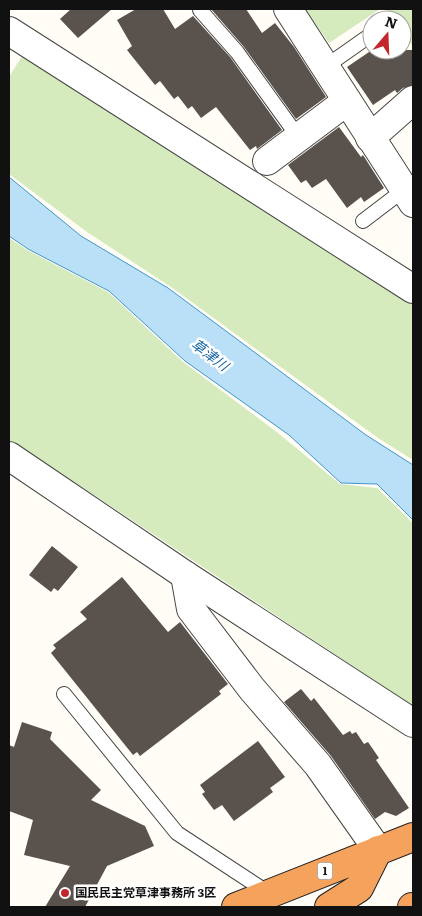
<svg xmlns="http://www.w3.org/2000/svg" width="422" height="916" viewBox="0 0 422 916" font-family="Literata,'Noto Sans JP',serif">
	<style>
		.green { fill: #d5ebbd }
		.water { fill: #b9e0f7; stroke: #3f96cf }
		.building { fill: #5a524d }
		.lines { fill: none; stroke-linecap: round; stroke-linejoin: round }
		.lane-casing { stroke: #444; stroke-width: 16 }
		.street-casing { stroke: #444; stroke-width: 30 }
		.highway-casing { stroke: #222; stroke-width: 30 }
		.lane { stroke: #fff; stroke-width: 14 }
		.street { stroke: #fff; stroke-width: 28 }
		.highway { stroke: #f5a25d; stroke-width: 28 }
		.poi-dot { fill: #c4262e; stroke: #fff; stroke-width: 2 }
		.labels { text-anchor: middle; stroke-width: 5; stroke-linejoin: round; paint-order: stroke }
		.shield { fill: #fff; stroke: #585858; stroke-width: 1 }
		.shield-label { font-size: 11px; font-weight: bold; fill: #111 }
		.poi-label { font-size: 12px; font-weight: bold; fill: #111; stroke: #fff; text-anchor: start }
		.water-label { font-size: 14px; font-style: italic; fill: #1768a6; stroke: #fff }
	</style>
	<rect width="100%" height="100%" fill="#fffdf5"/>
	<g class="green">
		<polygon points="305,9 380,9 329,43"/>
		<polygon points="387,9 413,9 413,47 402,30 402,20 395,20"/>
		<polygon points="22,56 413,302 413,460 378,438 174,289 87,232 9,174 9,77"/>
		<polygon points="9,238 27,250 108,292 183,362 278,433 340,484 377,488 413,523 413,706 85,489 9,441"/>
	</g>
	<polygon class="water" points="9,177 81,236 168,288 366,435 413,465 413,520 377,484 341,483 289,435 185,361 109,291 28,249 9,236"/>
	<g class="building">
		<polygon points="71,9 112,9 78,38 60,19"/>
		<polygon points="136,9 163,9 175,29 193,16 230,57 282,130 257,149 256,146 250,150 216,107 201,118 192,106 188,109 178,96 174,99 160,81 155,85 127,50 132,46 117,20"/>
		<polygon points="211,9 246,9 262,33 275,23 294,47 326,97 296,119 244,47"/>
		<polygon points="372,50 413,50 413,85 403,88 397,93 395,90 373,105 347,67"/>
		<polygon points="339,127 361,157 363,155 384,188 364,202 361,197 347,208 326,179 312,188 306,180 301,183 288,165"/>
		<polygon points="52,546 78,567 58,591 54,588 51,592 29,575"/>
		<polygon points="122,577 168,632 180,622 228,684 219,691 221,694 140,756 137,752 133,755 51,653 56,648 53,645 87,619 80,612"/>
		<polygon points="301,689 311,701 314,698 343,735 350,731 352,734 356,732 364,744 368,742 379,758 376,760 409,808 396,816 385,812 375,819 331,756 284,702"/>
		<polygon points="22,722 52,732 50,739 101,790 91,800 145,826 154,846 107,866 85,907 45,907 70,866 24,855 33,820 9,811 9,745 14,747"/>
		<polygon points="258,741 285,777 270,788 273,792 234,821 222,805 214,810 202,794 205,792 200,785"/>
	</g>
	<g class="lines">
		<g class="lane-casing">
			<g id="lane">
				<polyline points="200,10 237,52 299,138"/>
				<polyline points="325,67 372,34"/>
				<polyline points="363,221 405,189"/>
				<polyline points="64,694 177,833 270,894"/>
			</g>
		</g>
		<g class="street-casing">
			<g id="street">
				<polyline points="288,9 413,203"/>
				<polyline points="9,31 413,289"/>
				<polyline points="370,138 413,100"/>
				<polyline points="267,161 347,101"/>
				<polyline points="9,456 185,575 413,723"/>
				<polyline points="185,575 191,609 252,689 318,765 378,850"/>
			</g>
		</g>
		<g class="highway-casing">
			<g id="highway">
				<polyline points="236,907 413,837"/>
				<polyline points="329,907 359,888 378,850"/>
				<polyline points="412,907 413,907"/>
			</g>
		</g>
		<use href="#lane" class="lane"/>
		<use href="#street" class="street"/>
		<use href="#highway" class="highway"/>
	</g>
	<circle class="poi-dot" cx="65" cy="893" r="5"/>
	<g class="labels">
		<rect class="shield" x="317.5" y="862.5" width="15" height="17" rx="4"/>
		<g class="shield-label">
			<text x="325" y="875">1</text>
		</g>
		<g class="poi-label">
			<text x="75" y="897">国民民主党草津事務所 3区</text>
		</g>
		<g class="water-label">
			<text transform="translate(210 355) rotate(37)" y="5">草津川</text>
		</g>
	</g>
	<rect width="422" height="916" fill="none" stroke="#111111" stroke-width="20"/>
	<g transform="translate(387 35) rotate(19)"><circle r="24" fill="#ffffff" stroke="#a0a0a0"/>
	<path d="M0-4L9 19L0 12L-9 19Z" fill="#c4262e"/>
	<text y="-8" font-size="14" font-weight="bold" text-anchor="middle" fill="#111111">N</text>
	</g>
</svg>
